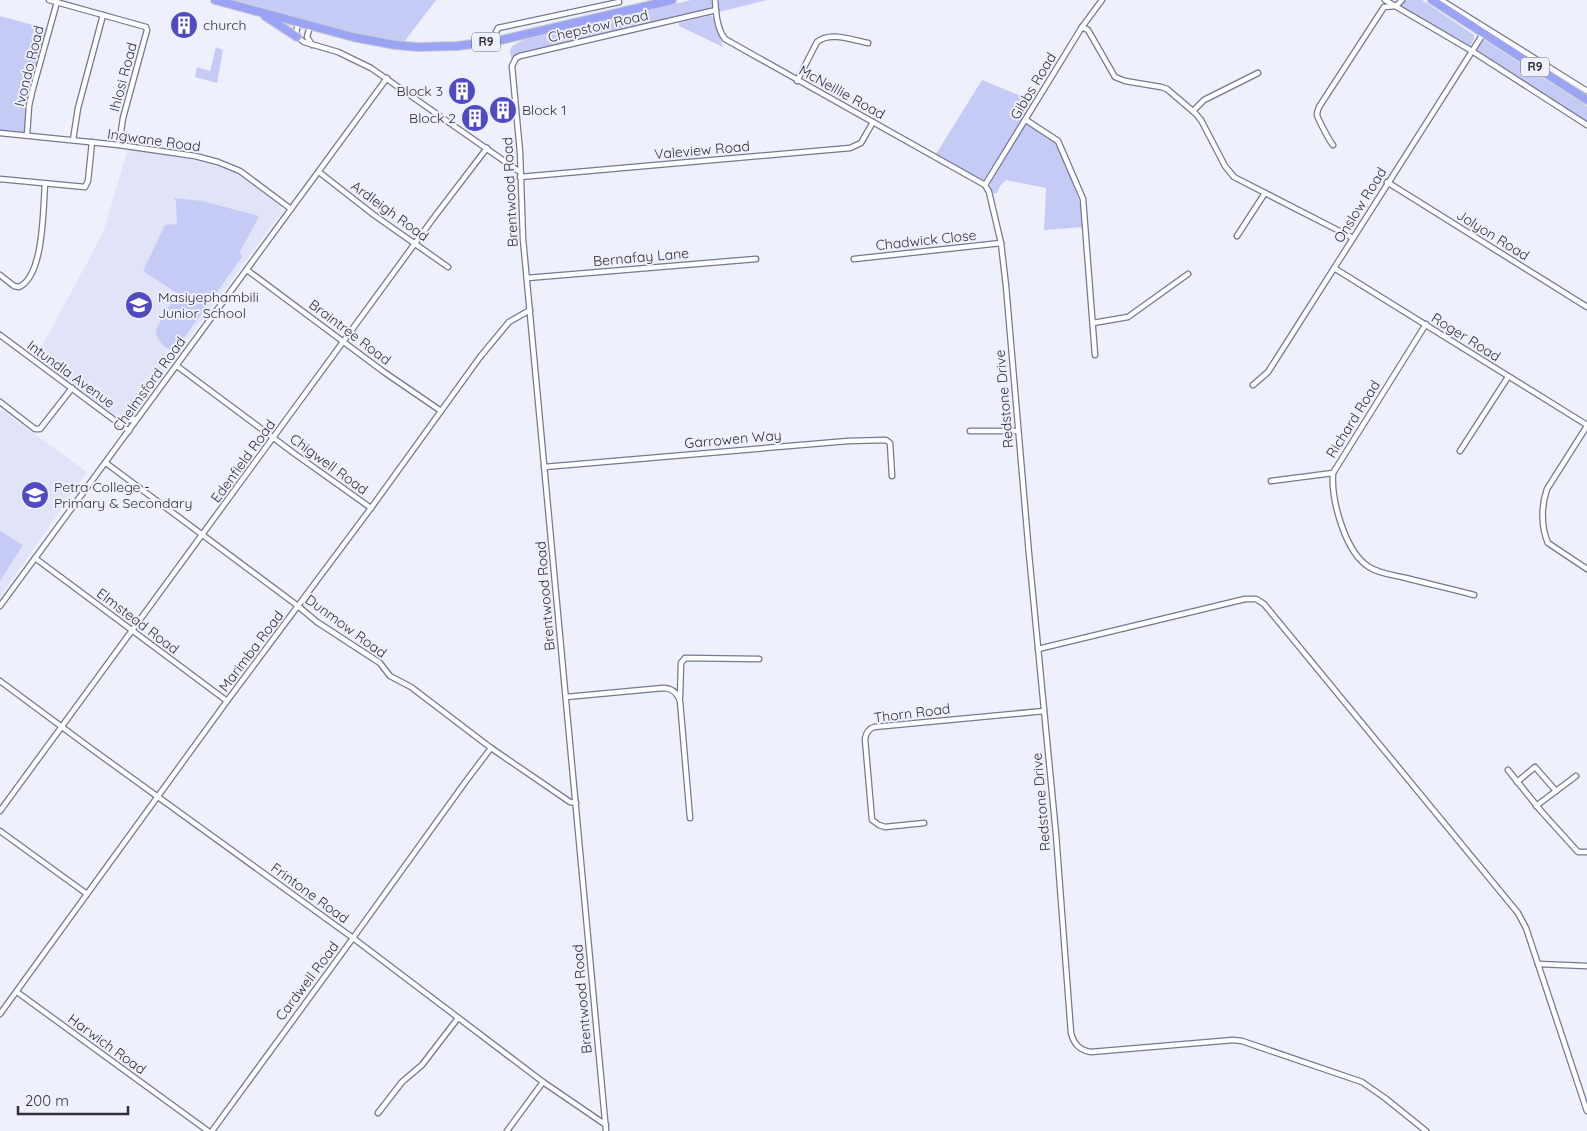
<svg xmlns="http://www.w3.org/2000/svg" width="1587" height="1131" viewBox="0 0 1587 1131" font-family="Quicksand,sans-serif">
	<style>
		.built { fill: #e1e4f9 }
		.green { fill: #c6cbf6 }
		.lines { fill: none; stroke-linecap: round; stroke-linejoin: round }
		.street-casing { stroke: #757892; stroke-width: 7 }
		.highway-casing { stroke: #cdcdd0; stroke-width: 10 }
		.street { stroke: #fff; stroke-width: 4.5 }
		.highway { stroke: #9ba3f4; stroke-width: 8 }
		.labels { text-anchor: middle; stroke-width: 4; stroke-linejoin: round; paint-order: stroke }
		.shield { fill: #eef0fb; stroke: #686a75; stroke-width: 1 }
		.shield-label { font-size: 12px; font-weight: bold; fill: #2f303b }
		.poi-label { font-size: 14px; fill: #2f303b; stroke: #eef0fb; text-anchor: start }
		.street-label { font-size: 14px; fill: #2f303b; stroke: #eef0fb }
	</style>
	<rect width="100%" height="100%" fill="#eef0fb"/>
	<g class="built">
		<polygon points="128,149 174,155 235,171 280,204 282,212 132,414 124,420 118,419 36,357 103,233"/>
		<polygon points="0,409 87,472 0,597"/>
	</g>
	<g class="green">
		<polygon points="225,0 436,0 404,42 375,39"/>
		<path d="M691 0H711C713 4 712 8 709 11L515 58 512 61 510 51 512 46 523 40Z"/>
		<polygon points="716,0 767,0 719,12"/>
		<polygon points="1404,0 1422,0 1474,35 1474,39 1469,48 1399,6"/>
		<polygon points="711,15 715,21 723,47 679,26 679,23"/>
		<polygon points="0,16 48,29 31,92 27,130 24,133 0,132"/>
		<polygon points="1481,38 1587,106 1587,124 1473,51"/>
		<polygon points="216,47 223,50 217,83 195,77 197,67 210,71"/>
		<polygon points="982,80 1031,100 1033,104 983,181 936,154"/>
		<polygon points="1025,124 1029,124 1055,140 1059,146 1081,206 1084,227 1044,230 1046,188 1006,180 1000,186 997,193 991,194 990,181"/>
		<path d="M174 198 202 201 259 216 240 252 242 257 177 348 174 351C164 349 155 339 156 329L177 293 143 271 165 225 177 224 176 201Z"/>
		<polygon points="0,531 23,545 0,581"/>
	</g>
	<g class="lines">
		<g class="street-casing">
			<g id="street">
				<polyline points="49,0 146,27 147,30 123,118 119,145"/>
				<path d="M715 0C716 13 717 29 725 39L985 185 989 192 1001 243 1006 286 1029 554 1056 834 1071 1033C1074 1044 1079 1050 1091 1052L1233 1040 1242 1041 1362 1082 1385 1098 1426 1131"/>
				<polyline points="1385,0 1472,51 1587,125"/>
				<polyline points="1441,0 1587,91"/>
				<polyline points="298,23 296,34 297,37 304,42 338,52 371,68 520,172"/>
				<polyline points="310,26 307,37 312,45"/>
				<polyline points="1082,27 1088,30 1115,77 1125,81 1161,87 1167,89 1195,113 1201,120 1225,166 1234,177 1353,238"/>
				<polyline points="497,41 496,32 498,28 619,2"/>
				<path d="M797 81 817 42C830 31 852 40 868 43"/>
				<polyline points="1193,111 1204,100 1258,73"/>
				<polyline points="1026,120 1058,141 1083,199 1095,355"/>
				<polyline points="0,133 119,145 195,156 218,162 240,171 291,209"/>
				<polyline points="27,135 29,106 32,92 57,2"/>
				<polyline points="73,140 78,108 103,15"/>
				<path d="M1333 145C1330 142 1318 119 1317 115 1317 112 1318 110 1319 107L1384 7 1396 6 1402 0"/>
				<polyline points="319,172 374,215 448,267"/>
				<polyline points="520,177 850,148 861,143 873,122"/>
				<polyline points="0,179 85,187 88,181 92,142"/>
				<polyline points="1387,182 1587,307"/>
				<polyline points="985,185 1082,27 1102,0"/>
				<polyline points="1237,236 1265,193"/>
				<polyline points="854,259 1001,243"/>
				<polyline points="1334,268 1587,425"/>
				<polyline points="247,270 384,372 441,411"/>
				<path d="M0 275 14 286 19 287C44 276 43 209 45 184"/>
				<polyline points="527,278 756,259"/>
				<polyline points="1093,323 1128,317 1188,274"/>
				<polyline points="0,335 129,431"/>
				<polyline points="177,366 295,454 371,508"/>
				<polyline points="1253,385 1268,372 1483,34"/>
				<polyline points="0,402 35,429 40,429 72,388"/>
				<polyline points="119,422 136,419"/>
				<path d="M1587 426 1547 489C1541 506 1541 527 1548 543L1587 569"/>
				<polyline points="970,431 1018,431"/>
				<polyline points="1460,451 1508,377"/>
				<polyline points="106,463 298,606 317,622 380,663 390,676 411,687 491,748 570,802 576,803"/>
				<polyline points="544,467 848,441 886,440 890,443 892,476"/>
				<path d="M1333 473C1331 500 1345 552 1369 567 1380 574 1394 575 1406 578 1429 584 1452 589 1474 595"/>
				<polyline points="1271,481 1333,473 1426,324"/>
				<polyline points="35,558 227,701"/>
				<polyline points="0,606 387,78"/>
				<polyline points="1038,649 1245,599 1256,599 1264,604 1518,913 1526,928 1587,1111"/>
				<polyline points="0,681 89,747 353,938 543,1082 606,1125"/>
				<path d="M566 697 663 688C672 688 677 692 680 701L690 818"/>
				<polyline points="680,697 681,663 685,658 759,659"/>
				<polyline points="1508,770 1541,811 1578,852 1587,852"/>
				<polyline points="1517,782 1535,767 1556,791"/>
				<polyline points="1536,806 1576,776"/>
				<polyline points="0,811 435,216 487,148"/>
				<path d="M924 823 885 827 879 825 872 820 865 739C866 733 868 729 874 727L1044 711"/>
				<polyline points="0,831 87,894"/>
				<polyline points="1538,964 1587,966"/>
				<polyline points="17,992 208,1131"/>
				<polyline points="0,1014 227,701 371,508 480,357 509,322 530,310"/>
				<polyline points="378,1113 402,1082 422,1065 458,1018"/>
				<polyline points="212,1131 353,938 466,781 491,748"/>
				<polyline points="507,1131 543,1082"/>
				<polyline points="606,1131 523,239 520,152 512,66 516,58 520,56 716,10"/>
			</g>
		</g>
		<g class="highway-casing">
			<g id="highway">
				<polyline points="215,0 353,37 395,45 418,47 457,46 497,41 672,0"/>
				<polyline points="1432,0 1587,100"/>
				<polyline points="265,16 297,37"/>
			</g>
		</g>
		<use href="#street" class="street"/>
		<use href="#highway" class="highway"/>
	</g>
	<defs>
		<g id="building-disc" transform="scale(1.4375)"><circle r="9.5" fill="#504bc2" stroke="#eef0fb"/><path d="M-4-6H4V6H1V3H-1V6H-4ZM-2.5-4.3h1.7v1.8h-1.7ZM.8-4.3h1.7v1.8H.8ZM-2.5-1h1.7V.8h-1.7ZM.8-1h1.7V.8H.8Z" fill="#fff"/></g>
		<g id="school-disc" transform="scale(1.4375)"><circle r="9.5" fill="#504bc2" stroke="#eef0fb"/><path d="M0-5L7-2L0 1L-7-2ZM-4 1L0 2.5L4 1V4Q0 6-4 4Z" fill="#fff"/></g>
	</defs>
	<g fill-rule="evenodd">
		<use href="#building-disc" x="184" y="25"/>
		<use href="#building-disc" x="462" y="91"/>
		<use href="#building-disc" x="503" y="110"/>
		<use href="#building-disc" x="475" y="118"/>
		<use href="#school-disc" x="139" y="305"/>
		<use href="#school-disc" x="35" y="495"/>
	</g>
	<g class="labels">
		<g class="shield">
			<rect x="472" y="32.5" width="28" height="19" rx="4"/>
			<rect x="1521" y="57.5" width="28" height="19" rx="4"/>
		</g>
		<g class="shield-label">
			<text x="486" y="46">R9</text>
			<text x="1535" y="71">R9</text>
		</g>
		<g class="poi-label">
			<text x="203" y="30">church</text>
			<text x="443" y="96" text-anchor="end">Block 3</text>
			<text x="522" y="115">Block 1</text>
			<text x="456" y="123" text-anchor="end">Block 2</text>
			<text x="158" y="302">Masiyephambili<tspan x="158" dy="16">Junior School</tspan></text>
			<text x="54" y="492">Petra College -<tspan x="54" dy="16">Primary &amp; Secondary</tspan></text>
		</g>
		<g class="street-label">
			<text transform="translate(598 26) rotate(-13)" y="5">Chepstow Road</text>
			<text transform="translate(29 66) rotate(-76)" y="5">Ivondo Road</text>
			<text transform="translate(123 77) rotate(-75)" y="5">Ihlosi Road</text>
			<text transform="translate(1033 86) rotate(-59)" y="5">Gibbs Road</text>
			<text transform="translate(842 92) rotate(29)" y="5">McNeillie Road</text>
			<text transform="translate(154 140) rotate(8)" y="5">Ingwane Road</text>
			<text transform="translate(702 150) rotate(-5)" y="5">Valeview Road</text>
			<text transform="translate(510 192) rotate(-93)" y="5">Brentwood Road</text>
			<text transform="translate(1360 205) rotate(-58)" y="5">Onslow Road</text>
			<text transform="translate(390 211) rotate(36)" y="5">Ardleigh Road</text>
			<text transform="translate(1493 235) rotate(32)" y="5">Jolyon Road</text>
			<text transform="translate(926 240) rotate(-6)" y="5">Chadwick Close</text>
			<text transform="translate(641 257) rotate(-5)" y="5">Bernafay Lane</text>
			<text transform="translate(350 332) rotate(37)" y="5">Braintree Road</text>
			<text transform="translate(1466 337) rotate(32)" y="5">Roger Road</text>
			<text transform="translate(71 374) rotate(36)" y="5">Intundla Avenue</text>
			<text transform="translate(149 384) rotate(-54)" y="5">Chelmsford Road</text>
			<text transform="translate(1004 399) rotate(-95)" y="5">Redstone Drive</text>
			<text transform="translate(1353 419) rotate(-58)" y="5">Richard Road</text>
			<text transform="translate(733 439) rotate(-5)" y="5">Garrowen Way</text>
			<text transform="translate(243 461) rotate(-54)" y="5">Edenfield Road</text>
			<text transform="translate(329 464) rotate(36)" y="5">Chigwell Road</text>
			<text transform="translate(545 596) rotate(-95)" y="5">Brentwood Road</text>
			<text transform="translate(138 621) rotate(37)" y="5">Elmstead Road</text>
			<text transform="translate(346 626) rotate(36)" y="5">Dunmow Road</text>
			<text transform="translate(251 651) rotate(-53)" y="5">Marimba Road</text>
			<text transform="translate(912 713) rotate(-7)" y="5">Thorn Road</text>
			<text transform="translate(1041 802) rotate(-95)" y="5">Redstone Drive</text>
			<text transform="translate(310 893) rotate(36)" y="5">Frintone Road</text>
			<text transform="translate(307 981) rotate(-53)" y="5">Cardwell Road</text>
			<text transform="translate(582 999) rotate(-95)" y="5">Brentwood Road</text>
			<text transform="translate(107 1044) rotate(36)" y="5">Harwich Road</text>
		</g>
	</g>
	<path d="M18 1106v8h110v-8" fill="none" stroke="#2f303b" stroke-width="2.5"/>
	<text x="25" y="1106" font-size="15" fill="#2f303b" stroke="#eef0fb" stroke-width="4" paint-order="stroke">200 m</text>
</svg>
